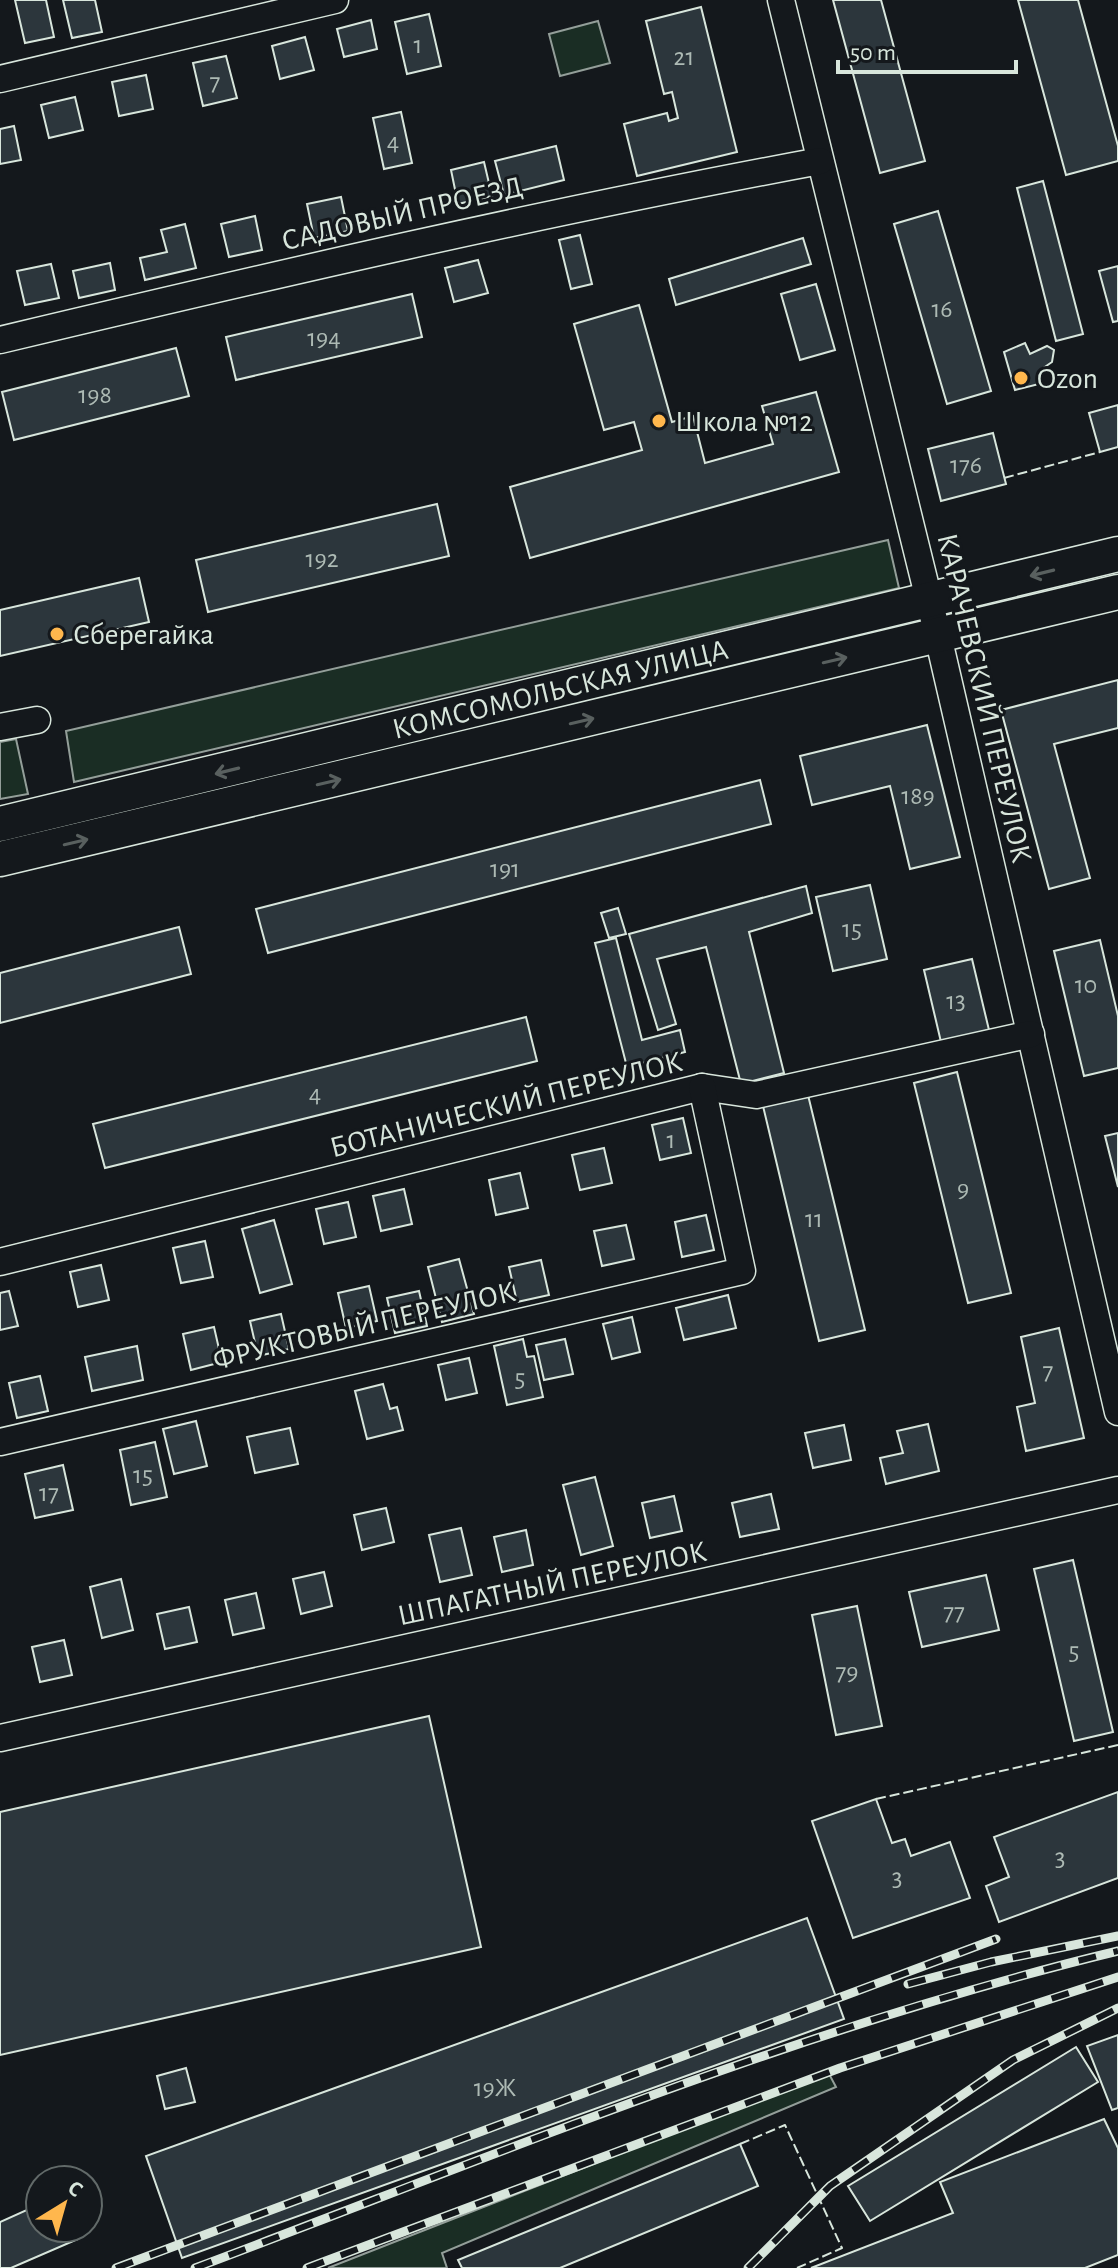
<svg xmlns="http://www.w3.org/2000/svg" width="1118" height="2268" viewBox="0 0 1118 2268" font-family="'Alegreya Sans',sans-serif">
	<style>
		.green { fill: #1a2d24; stroke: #939e99; stroke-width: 2 }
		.building { fill: #2c363c; stroke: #d8e6dc; stroke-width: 2 }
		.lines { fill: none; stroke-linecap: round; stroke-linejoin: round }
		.minor-casing { stroke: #d8e6dc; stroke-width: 29 }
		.major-casing { stroke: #d8e6dc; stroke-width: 37 }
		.minor { stroke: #14181c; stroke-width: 26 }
		.major { stroke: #14181c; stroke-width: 34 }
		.rail-casing { stroke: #d8e6dc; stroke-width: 9 }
		.rail { stroke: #14181c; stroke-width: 6; stroke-dasharray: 18; stroke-linecap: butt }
		.fence { stroke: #d8e6dc; stroke-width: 2; stroke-dasharray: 10 4; stroke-linecap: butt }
		.oneway { stroke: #59605f }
		.poi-dot { fill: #ffb74d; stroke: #14181c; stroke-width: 3 }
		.labels { text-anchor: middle; stroke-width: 6; stroke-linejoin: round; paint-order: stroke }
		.number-label { font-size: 26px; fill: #adbab4 }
		.street-label { font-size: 30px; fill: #d8e6dc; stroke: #14181c }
		.poi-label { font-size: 30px; fill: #d8e6dc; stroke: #14181c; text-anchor: start }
	</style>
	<rect width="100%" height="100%" fill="#14181c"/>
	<g class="green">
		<polygon points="598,21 610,63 560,76 549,34"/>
		<polygon points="888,540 899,588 74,782 66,731"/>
		<polygon points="16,739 28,794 0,799 0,742"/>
		<polygon points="828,2072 836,2087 442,2253 447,2268 328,2268"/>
	</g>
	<g class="building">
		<polygon points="15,0 46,0 54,37 25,43"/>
		<polygon points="63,0 95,0 102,32 72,38"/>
		<polygon points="833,0 881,0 925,161 880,173"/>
		<polygon points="1018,0 1078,0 1118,146 1118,161 1066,175"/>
		<polygon points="701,7 737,152 637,176 624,124 667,113 669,121 678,118 672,92 664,94 646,21"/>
		<polygon points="429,14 441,66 407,74 395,22"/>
		<polygon points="371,20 377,49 344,57 337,29"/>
		<polygon points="305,37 314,70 280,79 272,46"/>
		<polygon points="226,56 237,98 203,106 193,63"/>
		<polygon points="146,75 153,109 119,116 112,82"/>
		<polygon points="75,97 83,130 49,138 41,105"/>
		<polygon points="401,112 412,163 384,169 373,118"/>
		<polygon points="14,126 21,160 0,164 0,129"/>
		<polygon points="556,146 564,180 504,195 495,161"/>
		<polygon points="484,162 492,196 458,204 451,170"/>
		<polygon points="1043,181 1083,334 1056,341 1017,188"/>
		<polygon points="341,197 348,231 314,238 307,204"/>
		<polygon points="938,211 991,391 947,404 894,224"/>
		<polygon points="255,216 262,250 229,257 221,224"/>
		<polygon points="185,224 196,268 145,280 140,258 167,252 161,230"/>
		<polygon points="580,235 592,284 571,289 559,240"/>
		<polygon points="803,238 811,264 676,305 669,279"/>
		<polygon points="478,260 488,293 454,302 445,268"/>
		<polygon points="110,263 115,290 79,298 73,271"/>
		<polygon points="51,264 59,298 25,305 17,271"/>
		<polygon points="1118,266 1118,321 1113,322 1099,271"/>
		<polygon points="816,284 835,350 800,360 781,294"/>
		<polygon points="412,294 422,337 236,380 226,337"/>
		<polygon points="639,305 672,422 693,416 705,463 773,444 762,406 816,392 839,472 530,558 510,487 642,450 634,422 604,430 574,324"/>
		<polygon points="1025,343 1030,354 1047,346 1054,350 1052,362 1039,371 1039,384 1015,390 1004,352"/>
		<polygon points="176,348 189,396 14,440 2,392"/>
		<polygon points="1118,405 1118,447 1100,452 1089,413"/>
		<polygon points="993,433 1006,484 941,501 928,449"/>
		<polygon points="437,504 449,556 208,612 196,560"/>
		<polygon points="139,578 149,622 0,656 0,610"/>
		<polygon points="1118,680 1118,728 1054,744 1090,878 1049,889 1001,710"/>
		<polygon points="927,725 960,857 910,869 890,786 812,805 800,756"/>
		<polygon points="760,780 771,824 268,953 256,909"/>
		<polygon points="870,885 887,959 833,971 816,897"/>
		<polygon points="806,886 812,913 749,932 784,1073 741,1084 706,947 657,959 676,1024 658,1030 629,934"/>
		<polygon points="618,908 626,934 609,938 601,913"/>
		<polygon points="179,927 191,974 0,1023 0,973"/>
		<polygon points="616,938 642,1040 680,1030 685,1052 627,1067 595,943"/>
		<polygon points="1100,940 1118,1016 1118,1068 1084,1076 1054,951"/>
		<polygon points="972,959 989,1030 941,1042 924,970"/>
		<polygon points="526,1017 537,1061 105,1168 93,1124"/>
		<polygon points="957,1072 1011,1293 968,1303 914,1083"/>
		<polygon points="808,1095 865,1330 819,1341 763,1106"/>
		<polygon points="683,1118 691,1153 660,1160 652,1125"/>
		<polygon points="1118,1133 1118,1187 1105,1136"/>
		<polygon points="604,1148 612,1183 580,1190 572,1155"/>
		<polygon points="520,1173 528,1208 496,1215 489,1180"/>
		<polygon points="404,1189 412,1224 381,1231 373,1196"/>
		<polygon points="348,1202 356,1237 324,1244 316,1209"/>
		<polygon points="706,1215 714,1250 682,1257 675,1222"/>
		<polygon points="274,1220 292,1284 260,1293 242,1229"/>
		<polygon points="626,1225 634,1259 602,1266 594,1231"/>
		<polygon points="205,1241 213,1277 181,1283 173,1248"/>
		<polygon points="459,1259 474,1314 442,1322 428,1267"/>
		<polygon points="541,1260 549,1295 517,1302 509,1267"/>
		<polygon points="101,1265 109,1300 78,1307 70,1272"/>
		<polygon points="369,1286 377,1321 346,1328 338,1293"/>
		<polygon points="9,1291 18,1326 0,1330 0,1293"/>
		<polygon points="419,1291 427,1326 395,1333 387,1298"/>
		<polygon points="728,1295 736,1328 684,1340 676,1308"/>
		<polygon points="281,1314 289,1349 258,1356 250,1321"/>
		<polygon points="632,1317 640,1352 612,1359 603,1324"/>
		<polygon points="214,1327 222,1362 191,1370 183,1334"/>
		<polygon points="1059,1328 1084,1438 1026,1451 1017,1407 1035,1403 1021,1337"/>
		<polygon points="523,1339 527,1357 534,1356 543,1397 507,1405 494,1346"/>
		<polygon points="565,1339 573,1374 544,1380 536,1345"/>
		<polygon points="137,1346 143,1380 92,1391 85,1357"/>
		<polygon points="469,1358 477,1393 446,1400 438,1365"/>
		<polygon points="40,1376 48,1411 17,1418 9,1383"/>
		<polygon points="383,1384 390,1409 397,1407 403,1430 367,1439 355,1391"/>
		<polygon points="196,1421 207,1466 174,1474 163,1429"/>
		<polygon points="928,1424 939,1471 886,1484 880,1458 903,1453 897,1431"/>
		<polygon points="844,1425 851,1460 813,1468 805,1433"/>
		<polygon points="290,1428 298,1464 255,1473 247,1437"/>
		<polygon points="155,1442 167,1497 131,1505 120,1450"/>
		<polygon points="63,1465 73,1510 35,1518 25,1474"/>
		<polygon points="595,1477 613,1546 581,1555 563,1485"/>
		<polygon points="771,1494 779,1529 740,1537 732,1503"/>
		<polygon points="674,1496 682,1531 650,1538 642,1503"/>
		<polygon points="386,1508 394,1542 362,1550 354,1515"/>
		<polygon points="461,1528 472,1575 440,1582 429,1535"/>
		<polygon points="526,1530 533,1565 502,1572 494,1537"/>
		<polygon points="1073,1560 1113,1732 1074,1741 1034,1569"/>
		<polygon points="324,1572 332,1606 301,1614 293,1579"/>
		<polygon points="986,1575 999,1630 922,1647 909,1592"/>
		<polygon points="121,1579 133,1630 102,1638 90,1587"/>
		<polygon points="256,1593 264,1628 233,1635 225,1600"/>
		<polygon points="857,1606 882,1726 836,1735 812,1615"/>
		<polygon points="189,1607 197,1642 165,1649 157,1614"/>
		<polygon points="64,1640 72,1675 40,1682 32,1647"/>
		<polygon points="429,1716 481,1947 0,2055 0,1812"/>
		<polygon points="1118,1792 1118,1878 999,1922 986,1886 1009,1877 994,1837"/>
		<polygon points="876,1799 892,1843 905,1839 911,1856 950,1842 970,1898 853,1938 812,1821"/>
		<polygon points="807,1918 844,2019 182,2258 146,2156"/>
		<polygon points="1118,2035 1118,2108 1112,2110 1087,2046"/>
		<polygon points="1076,2047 1098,2082 870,2221 848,2186"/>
		<polygon points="186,2068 195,2102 165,2109 157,2076"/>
		<polygon points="1104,2119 1118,2148 1118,2255 1085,2268 811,2268 953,2213 940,2182"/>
		<polygon points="740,2144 758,2186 560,2268 462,2268 458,2260"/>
		<polygon points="40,2204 40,2228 73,2228 78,2239 11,2268 0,2268 0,2222"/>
	</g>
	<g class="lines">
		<g class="minor-casing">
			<g id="minor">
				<polyline points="781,0 938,636 1118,1412"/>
				<polyline points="0,79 335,0"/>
				<path d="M0 340C273 275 544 212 820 161"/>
				<polyline points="0,727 37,720"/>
				<polyline points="0,1262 702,1087 756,1095 1031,1034"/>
				<polyline points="0,1442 742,1271 702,1087"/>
				<polyline points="0,1738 1118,1490"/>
			</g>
		</g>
		<g class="major-casing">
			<g id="major">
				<path id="s1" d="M0 824 1118 554"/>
				<polyline points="0,859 1118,592"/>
			</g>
		</g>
		<use href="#minor" class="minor"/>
		<use href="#major" class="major"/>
		<g class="rail-casing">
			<g id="rail">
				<polyline points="908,1984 991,1962 1118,1936"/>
				<polyline points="116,2268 996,1939"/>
				<path d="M195 2268C499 2154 802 2027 1118 1951"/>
				<polyline points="307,2268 840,2068 1118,1977"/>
				<polyline points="748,2268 830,2186 1013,2060 1118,2008"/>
			</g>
		</g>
		<use href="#rail" class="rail"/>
		<g class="fence">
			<polyline points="1004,478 1100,452"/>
			<polyline points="876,1799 1118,1745"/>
			<polyline points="740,2144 785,2125 842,2248 797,2268"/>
		</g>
	</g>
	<defs><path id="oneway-shaft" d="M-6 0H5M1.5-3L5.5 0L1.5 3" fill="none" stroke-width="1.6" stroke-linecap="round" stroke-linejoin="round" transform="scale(2)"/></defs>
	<g class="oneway">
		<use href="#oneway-shaft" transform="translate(1042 573) rotate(166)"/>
		<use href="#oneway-shaft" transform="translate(835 660) rotate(-13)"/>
		<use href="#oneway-shaft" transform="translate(582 721) rotate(-13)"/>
		<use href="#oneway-shaft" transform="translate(227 771) rotate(166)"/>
		<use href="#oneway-shaft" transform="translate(329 782) rotate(-13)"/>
		<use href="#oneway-shaft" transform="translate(76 842) rotate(-13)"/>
	</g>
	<g class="poi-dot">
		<circle cx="1021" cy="378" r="8"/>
		<circle cx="659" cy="421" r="8"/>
		<circle cx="57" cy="634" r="8"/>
	</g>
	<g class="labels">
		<g class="number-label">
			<text x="418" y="53">1</text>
			<text x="684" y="65">21</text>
			<text x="215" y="90">7</text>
			<text x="393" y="150">4</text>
			<text x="942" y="317">16</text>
			<text x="324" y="346">194</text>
			<text x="95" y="403">198</text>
			<text x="966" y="473">176</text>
			<text x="322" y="567">192</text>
			<text x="918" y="804">189</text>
			<text x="505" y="877">191</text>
			<text x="852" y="937">15</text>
			<text x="1086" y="993">10</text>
			<text x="956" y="1009">13</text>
			<text x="315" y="1102">4</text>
			<text x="671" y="1148">1</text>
			<text x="963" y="1197">9</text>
			<text x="814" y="1227">11</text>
			<text x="1048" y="1379">7</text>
			<text x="520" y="1386">5</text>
			<text x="143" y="1483">15</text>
			<text x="49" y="1501">17</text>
			<text x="954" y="1620">77</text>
			<text x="1074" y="1659">5</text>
			<text x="847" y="1680">79</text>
			<text x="1060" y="1866">3</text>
			<text x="897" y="1886">3</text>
			<text x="495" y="2096">19Ж</text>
		</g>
		<g class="street-label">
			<text transform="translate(402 213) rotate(-13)" y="10">САДОВЫЙ ПРОЕЗД</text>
			<text dy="10" stroke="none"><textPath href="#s1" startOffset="576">КОМСОМОЛЬСКАЯ УЛИЦА</textPath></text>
			<text transform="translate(985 698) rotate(77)" y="10">КАРАЧЕВСКИЙ ПЕРЕУЛОК</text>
			<text transform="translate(506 1104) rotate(-14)" y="10">БОТАНИЧЕСКИЙ ПЕРЕУЛОК</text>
			<text transform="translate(364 1325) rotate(-13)" y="10">ФРУКТОВЫЙ ПЕРЕУЛОК</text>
			<text transform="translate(552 1583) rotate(-12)" y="10">ШПАГАТНЫЙ ПЕРЕУЛОК</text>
		</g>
		<g class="poi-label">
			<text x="1037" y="388">Ozon</text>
			<text x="675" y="431">Школа №12</text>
			<text x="73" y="644">Сберегайка</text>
		</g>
	</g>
	<g transform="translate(64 2204) rotate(37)"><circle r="38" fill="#14181c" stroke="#626a69" stroke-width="2"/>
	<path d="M0-6L14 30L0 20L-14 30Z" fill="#ffb74d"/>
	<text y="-12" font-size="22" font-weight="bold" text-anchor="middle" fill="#d8e6dc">С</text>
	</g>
	<path d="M838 60v12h178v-12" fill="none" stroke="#d8e6dc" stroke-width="4"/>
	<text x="850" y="60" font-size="24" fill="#d8e6dc" stroke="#14181c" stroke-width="6" paint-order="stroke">50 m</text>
</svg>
